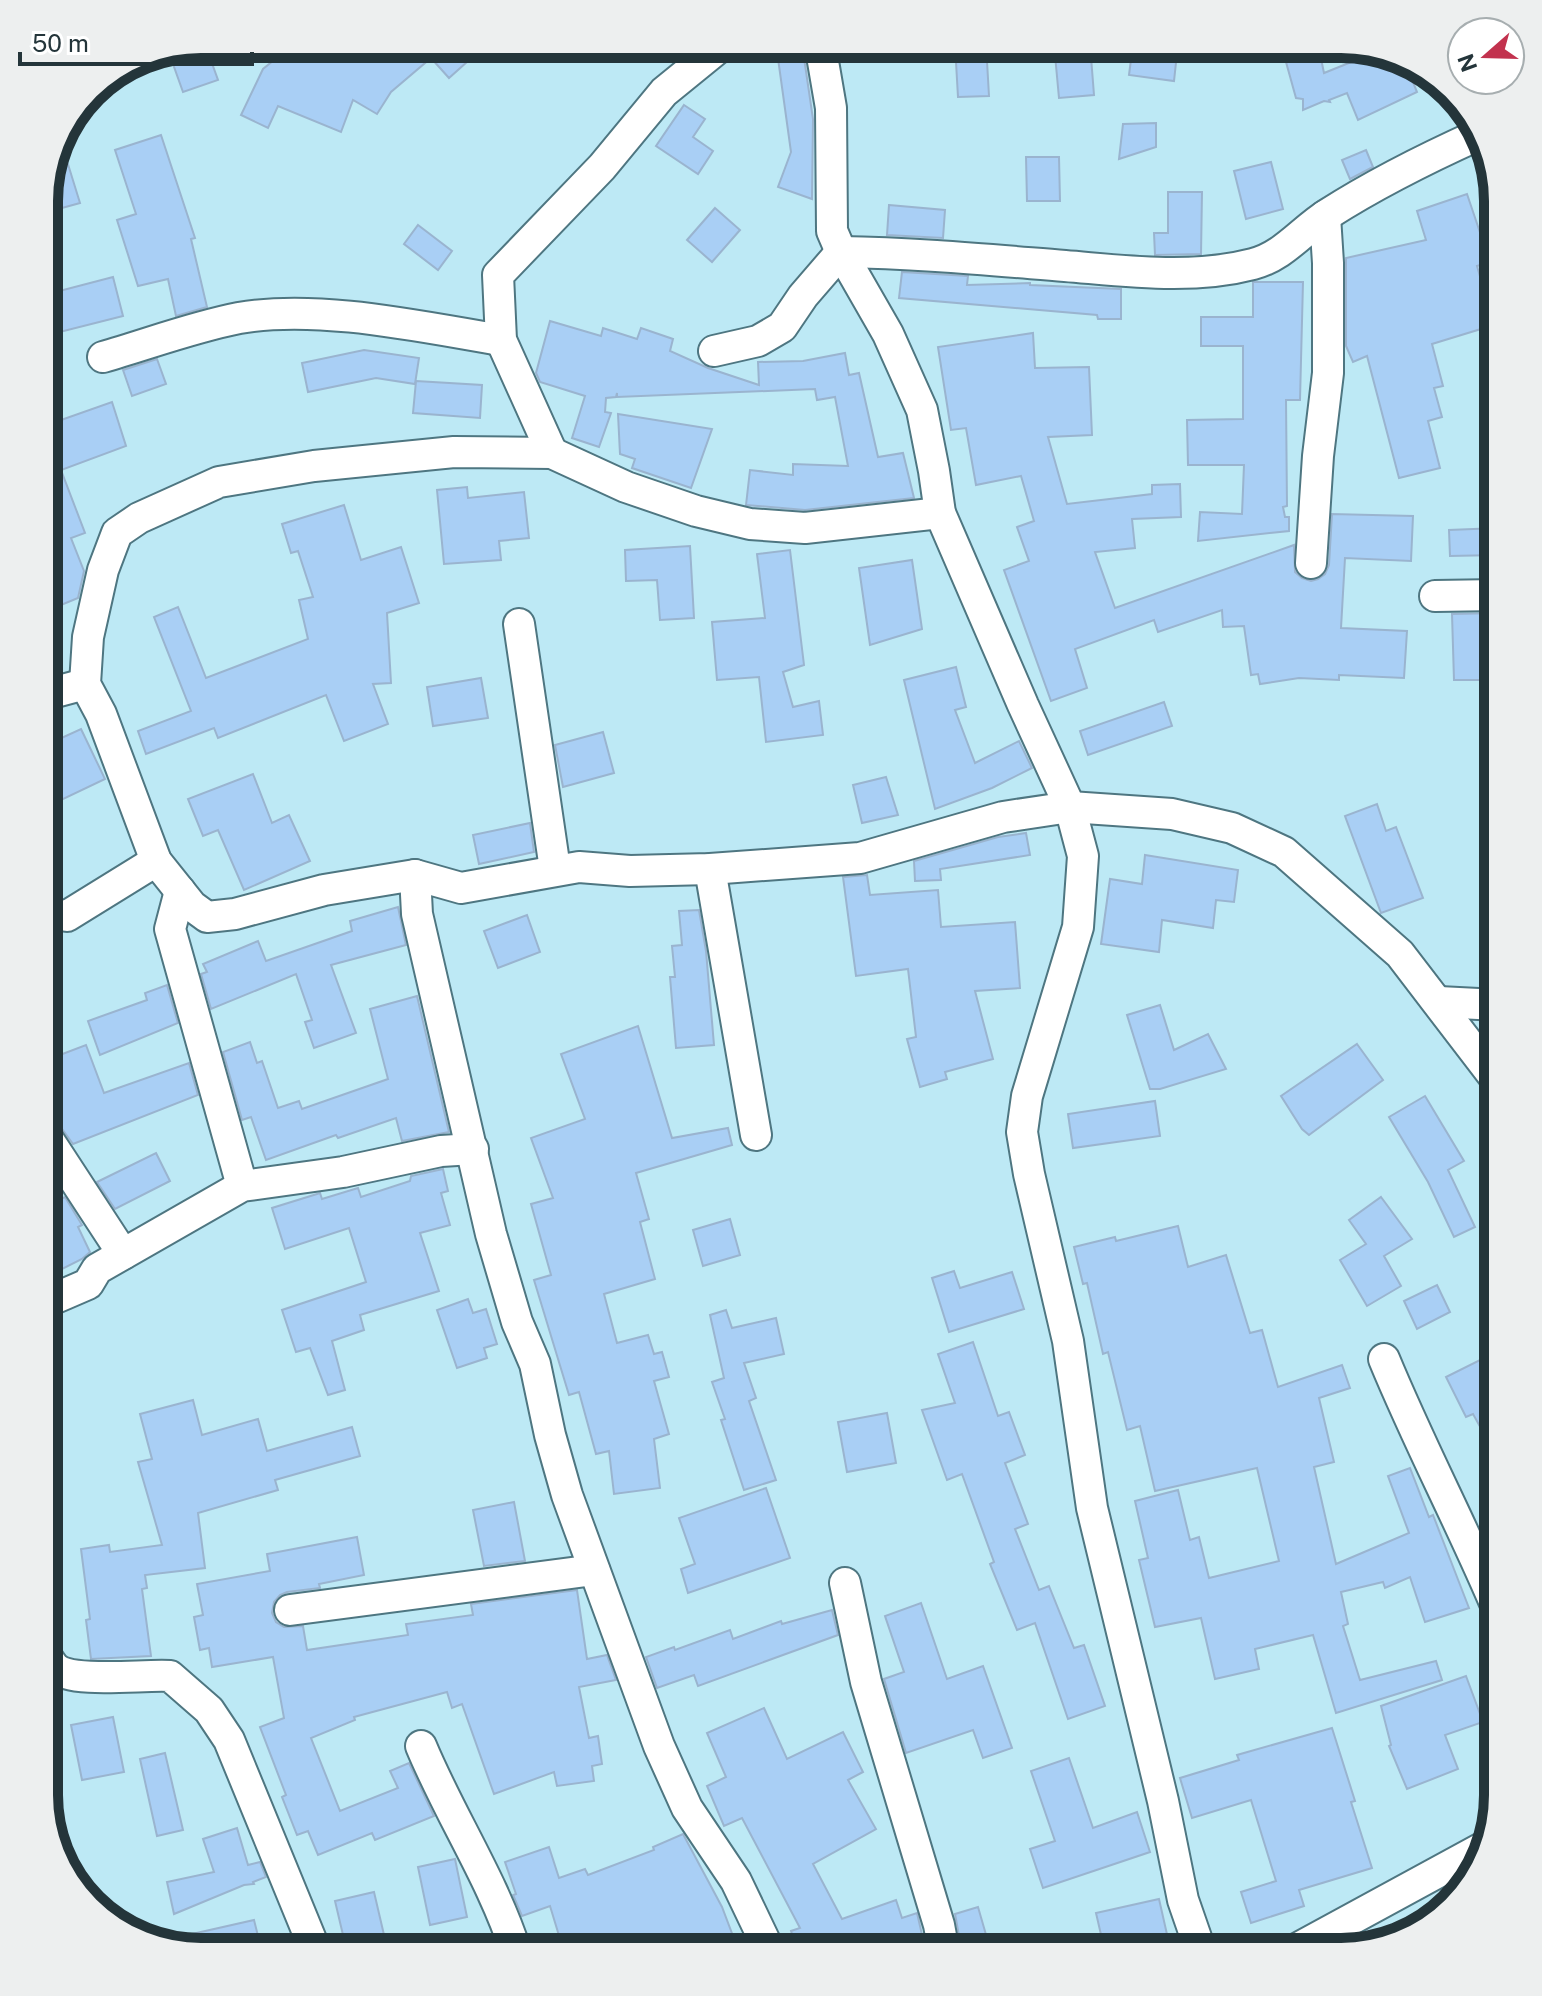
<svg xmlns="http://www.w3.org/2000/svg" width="1542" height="1996" viewBox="0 0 1542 1996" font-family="'Public Sans',sans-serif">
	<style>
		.building { fill: #a9cff5; stroke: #9ab4cf; stroke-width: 2 }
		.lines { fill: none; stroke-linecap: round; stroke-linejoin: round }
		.minor-casing { stroke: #4e7681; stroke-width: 34 }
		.minor { stroke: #fff; stroke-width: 30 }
		.rim { fill: none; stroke: #24353a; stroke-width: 10 }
	</style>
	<rect width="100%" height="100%" fill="#bde9f5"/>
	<g class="building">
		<polygon points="205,44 218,80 183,92 168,50"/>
		<polygon points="294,44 487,44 449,78 431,58 391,92 377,114 353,100 341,132 278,106 268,128 241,115 263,69"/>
		<polygon points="776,44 802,44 813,119 812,199 778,187 791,152"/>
		<polygon points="1054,44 1090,44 1094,95 1059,98"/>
		<polygon points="1133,44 1178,44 1174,81 1129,75"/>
		<polygon points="1281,44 1318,44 1324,73 1376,52 1404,60 1417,92 1358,120 1347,93 1329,100 1330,102 1324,101 1303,110 1303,99 1296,98"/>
		<polygon points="987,61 989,96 958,97 956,62"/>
		<polygon points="684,105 705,119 693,137 713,151 698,174 656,146"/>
		<polygon points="1156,123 1156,147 1119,159 1123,124"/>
		<polygon points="59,135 80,203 44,213 44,190"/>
		<polygon points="161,135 195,238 191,239 207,307 176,316 168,279 138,286 117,220 136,214 115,150"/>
		<polygon points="1366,150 1373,167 1350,179 1342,160"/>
		<polygon points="1026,157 1059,157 1060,201 1027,201"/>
		<polygon points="1271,162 1283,209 1246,219 1234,171"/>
		<polygon points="1168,192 1202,192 1201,254 1155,255 1154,233 1168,233"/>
		<polygon points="1467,194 1490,262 1477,266 1494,325 1432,344 1443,386 1434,388 1442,417 1428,421 1440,468 1399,478 1367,356 1353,362 1346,346 1346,258 1426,240 1417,211"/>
		<polygon points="889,205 945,210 943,238 887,235"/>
		<polygon points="715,208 740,230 712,262 687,240"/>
		<polygon points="418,225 452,251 438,270 404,244"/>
		<polygon points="902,272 968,276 967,285 1030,283 1030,285 1121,289 1121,319 1098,319 1097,315 899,298"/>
		<polygon points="113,277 123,316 44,336 44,295"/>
		<polygon points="1253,282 1303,282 1300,400 1286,400 1287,506 1283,507 1285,517 1289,517 1289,531 1198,541 1200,512 1242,514 1244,465 1188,465 1187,420 1243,419 1243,346 1201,346 1201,317 1253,317"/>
		<polygon points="550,321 601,336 603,328 637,339 641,328 673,339 670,351 708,368 759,385 758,362 803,361 845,353 849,375 859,373 878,457 903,453 914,498 805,510 746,505 750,470 793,475 793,464 848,466 835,397 817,400 815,389 617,397 617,393 616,397 606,398 605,412 611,413 599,447 572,438 585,396 540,382 536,373"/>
		<polygon points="1033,333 1035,368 1089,367 1092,435 1048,437 1067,504 1152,494 1152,485 1180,484 1181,517 1132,519 1135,548 1095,552 1115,608 1294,545 1295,572 1302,578 1311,581 1318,579 1325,574 1329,565 1332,514 1413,516 1411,561 1345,558 1341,628 1407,631 1404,678 1339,675 1339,680 1299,678 1260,684 1258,674 1251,675 1244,626 1223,627 1222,610 1158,632 1154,620 1075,649 1087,688 1051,701 1004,570 1029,561 1017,527 1034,521 1021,476 976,485 966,428 951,430 938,347"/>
		<polygon points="364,350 419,358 415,384 376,378 308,392 302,363"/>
		<polygon points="157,359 166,384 132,396 123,370"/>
		<polygon points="416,381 482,385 480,418 413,413"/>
		<polygon points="112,402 126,446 61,470 85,533 71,538 84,571 78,598 44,612 44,426"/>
		<polygon points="618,414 712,429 691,488 632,468 635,459 620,454"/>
		<polygon points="467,487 468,498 524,492 529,538 499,541 501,560 444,564 437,490"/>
		<polygon points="344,505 361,560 401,547 419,603 387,613 391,683 373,684 388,724 344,741 326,695 218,738 214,728 146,754 138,731 191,711 154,617 178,607 206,678 308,639 299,600 313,597 298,551 291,553 282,524"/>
		<polygon points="1498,528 1498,555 1450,556 1449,530"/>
		<polygon points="690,546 694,618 660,620 657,580 626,581 625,550"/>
		<polygon points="790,550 804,665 783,672 793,707 819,701 823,735 766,742 759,677 717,680 712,622 765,618 757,554"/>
		<polygon points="912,560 922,629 870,645 859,568"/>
		<polygon points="1498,613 1498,670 1481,671 1481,680 1454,680 1452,614"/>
		<polygon points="956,667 966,707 955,710 975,763 1019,741 1032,768 992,788 935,809 904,680"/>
		<polygon points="481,678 488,718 433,726 427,687"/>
		<polygon points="1164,702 1172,726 1088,755 1080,731"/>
		<polygon points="81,729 105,779 59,801 56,795 44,801 44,746"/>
		<polygon points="603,732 614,773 563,787 555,745"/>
		<polygon points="253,774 272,823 289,815 310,861 244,890 218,830 203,836 188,799"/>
		<polygon points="886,777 898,815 862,823 853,785"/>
		<polygon points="1377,804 1386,831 1396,827 1423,898 1381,913 1345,816"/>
		<polygon points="530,823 534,852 479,864 473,835"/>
		<polygon points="1026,833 1030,855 940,869 941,880 915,881 914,861 998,837"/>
		<polygon points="1145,855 1238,870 1234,902 1216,900 1213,928 1162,920 1159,952 1101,944 1110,879 1142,884"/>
		<polygon points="867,875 870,895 938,890 941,927 1015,922 1020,988 975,991 993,1059 945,1072 947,1079 920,1087 907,1039 916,1037 908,969 856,976 843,877"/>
		<polygon points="398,907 406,945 331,965 356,1033 314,1048 305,1022 312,1020 296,974 211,1009 201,974 207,972 203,964 258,941 266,961 352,931 350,921"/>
		<polygon points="699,910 706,951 714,1045 676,1048 670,977 675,977 672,946 682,945 679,911"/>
		<polygon points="527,915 540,952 498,968 484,931"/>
		<polygon points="167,985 178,1023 100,1055 88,1021 147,1000 145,993"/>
		<polygon points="417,996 449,1132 402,1141 396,1118 338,1138 336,1135 266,1160 251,1117 242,1120 223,1052 250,1042 257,1063 262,1061 278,1108 299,1101 302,1109 388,1079 370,1009"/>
		<polygon points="1160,1005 1174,1050 1208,1034 1226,1069 1160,1089 1150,1089 1127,1015"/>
		<polygon points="638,1026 672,1138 728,1128 732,1145 636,1173 649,1219 640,1222 655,1279 604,1294 617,1343 648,1335 654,1354 662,1352 669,1377 654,1381 669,1434 654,1439 660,1488 614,1494 609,1451 596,1454 579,1392 569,1395 534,1280 551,1275 531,1204 553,1198 531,1138 585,1119 561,1054"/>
		<polygon points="1357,1044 1383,1080 1309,1135 1302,1129 1281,1096"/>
		<polygon points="86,1045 104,1093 189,1063 198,1095 73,1144 52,1115 54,1114 44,1087 44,1061"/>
		<polygon points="1425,1096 1464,1161 1448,1170 1475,1227 1454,1237 1428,1182 1389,1117"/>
		<polygon points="1155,1101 1160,1136 1073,1148 1068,1114"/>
		<polygon points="156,1153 170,1181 115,1209 97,1182"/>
		<polygon points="443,1169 448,1191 441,1193 450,1225 420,1233 439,1291 360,1315 364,1330 332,1341 345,1390 328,1395 310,1348 296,1352 282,1310 366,1282 349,1228 285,1249 272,1208 317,1194 320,1193 322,1199 358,1188 361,1197 410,1181 411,1176"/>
		<polygon points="65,1197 82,1225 78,1227 90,1252 82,1259 44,1278 44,1247 57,1240 44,1214 44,1207"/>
		<polygon points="1381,1197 1412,1239 1384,1256 1401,1286 1367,1306 1340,1260 1366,1244 1349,1220"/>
		<polygon points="730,1219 740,1255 703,1266 693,1230"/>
		<polygon points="1178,1226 1188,1267 1226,1255 1250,1333 1262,1330 1278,1387 1342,1365 1350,1388 1319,1398 1334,1462 1314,1467 1336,1564 1409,1533 1388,1476 1410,1468 1429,1517 1433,1515 1469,1608 1425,1622 1410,1577 1385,1588 1383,1582 1341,1592 1348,1624 1343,1626 1360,1680 1436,1661 1442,1680 1336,1713 1313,1635 1255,1649 1259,1669 1215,1679 1201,1618 1155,1627 1139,1560 1148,1558 1135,1501 1178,1490 1190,1540 1199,1537 1209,1578 1279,1561 1257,1468 1155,1491 1140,1426 1127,1430 1108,1352 1103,1354 1087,1283 1083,1284 1074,1247 1115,1237 1116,1241"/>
		<polygon points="954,1271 960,1288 1012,1272 1024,1309 949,1332 932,1278"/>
		<polygon points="1437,1285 1450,1312 1417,1329 1404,1301"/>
		<polygon points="468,1299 473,1313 486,1309 497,1344 484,1348 487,1358 457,1368 437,1310"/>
		<polygon points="726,1310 732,1328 776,1318 784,1354 744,1363 756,1398 749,1401 776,1480 744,1490 721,1420 725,1419 712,1382 724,1378 710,1315"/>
		<polygon points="973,1342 998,1416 1009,1412 1025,1455 1005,1463 1028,1524 1015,1529 1039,1590 1049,1586 1074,1648 1084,1645 1105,1706 1068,1719 1035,1623 1017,1630 990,1564 994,1562 962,1474 947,1480 922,1410 955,1403 938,1354"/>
		<polygon points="1498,1351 1498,1459 1473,1414 1466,1417 1446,1377"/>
		<polygon points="193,1400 202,1435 258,1419 267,1451 352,1427 360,1456 275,1480 278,1490 198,1513 205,1568 145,1575 147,1588 142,1589 151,1656 91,1659 86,1620 90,1619 81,1549 109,1545 110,1552 162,1545 138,1462 152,1459 140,1414"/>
		<polygon points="887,1413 896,1463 847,1472 838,1422"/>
		<polygon points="766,1488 790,1558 688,1593 681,1569 695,1564 679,1518"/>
		<polygon points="514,1502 525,1561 484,1566 473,1510"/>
		<polygon points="357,1537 364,1575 319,1584 320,1588 287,1592 280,1595 274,1602 272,1613 276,1622 284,1627 303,1626 307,1650 408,1635 406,1624 473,1615 471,1604 577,1590 587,1659 607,1655 616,1680 579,1687 589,1738 598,1736 602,1764 592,1766 594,1781 557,1786 554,1772 494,1794 462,1704 452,1708 447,1692 354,1717 355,1720 311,1738 340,1811 398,1788 390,1771 409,1763 434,1816 375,1840 372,1833 318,1855 308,1831 297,1835 282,1797 286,1795 260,1727 284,1718 273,1657 212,1667 209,1648 200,1650 194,1617 203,1615 197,1584 270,1571 267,1554"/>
		<polygon points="921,1603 947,1679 983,1666 1012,1748 983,1758 973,1730 906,1753 884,1679 904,1672 885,1616"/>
		<polygon points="832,1610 838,1635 698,1686 694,1675 657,1688 646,1657 674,1647 675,1650 730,1630 733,1639 781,1621 782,1624"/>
		<polygon points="1466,1676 1483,1722 1445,1735 1458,1769 1407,1789 1389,1746 1391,1745 1381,1706"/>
		<polygon points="764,1708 787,1759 843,1732 863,1772 848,1780 876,1829 813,1864 842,1919 896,1900 902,1918 917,1913 926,1952 798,1952 791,1931 800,1928 742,1818 724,1826 707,1786 726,1777 707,1733"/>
		<polygon points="113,1717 124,1772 82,1780 71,1725"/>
		<polygon points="1332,1728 1355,1801 1351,1802 1372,1868 1299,1890 1304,1906 1251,1923 1241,1892 1276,1881 1251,1800 1192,1818 1180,1778 1239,1760 1237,1755"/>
		<polygon points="165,1753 183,1830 157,1836 140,1759"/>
		<polygon points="1069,1758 1093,1828 1137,1812 1150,1852 1043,1888 1030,1849 1055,1841 1031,1771"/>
		<polygon points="237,1828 248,1865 260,1862 266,1877 253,1882 254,1884 244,1885 174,1914 167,1882 214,1872 203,1839"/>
		<polygon points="683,1834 722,1907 739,1952 564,1952 550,1906 522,1916 513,1895 516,1894 505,1862 549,1847 559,1878 585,1869 588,1875 654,1850 653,1847"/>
		<polygon points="455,1859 467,1917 430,1925 418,1867"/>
		<polygon points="374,1892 388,1952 347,1952 335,1901"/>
		<polygon points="1159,1899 1171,1952 1105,1952 1096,1913"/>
		<polygon points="978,1907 991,1952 962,1952 955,1914"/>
		<polygon points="254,1920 262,1952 200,1952 161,1941"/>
	</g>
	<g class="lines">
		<g class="minor-casing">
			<g id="minor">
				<polyline points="820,44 831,108 832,231 841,252 888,334 922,410 934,471 940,513 1023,705 1070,807 1083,856 1078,927 1027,1096 1022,1132 1029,1174 1068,1341 1092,1508 1163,1801 1183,1900 1201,1952"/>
				<path d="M714 351 758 341 782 327 803 296 841 252C916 253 990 260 1065 266 1127 271 1192 280 1253 264 1284 256 1301 231 1328 214 1375 184 1427 158 1478 135"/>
				<path d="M103 357C148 344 193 327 239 318 318 304 422 327 501 340"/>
				<polyline points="552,453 501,340 498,275 602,167 664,92 723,44"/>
				<polyline points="940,513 805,528 750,524 696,511 626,487 552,453 454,452 314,466 219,482 139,518 117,533 103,570 88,637 85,684 101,714 156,861 192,906 207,917 235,914 324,890 415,875 461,888 579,867 630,871 710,869 860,858 1003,817 1070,807 1172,814 1232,828 1284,852 1400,954 1498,1082"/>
				<polyline points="1311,563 1318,456 1328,373 1328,263 1325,216"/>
				<polyline points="1435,596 1498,595"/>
				<polyline points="519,624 555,869"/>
				<polyline points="44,695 85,684"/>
				<polyline points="710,869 756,1135"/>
				<polyline points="415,875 417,914 491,1234 517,1322 535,1364 550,1435 567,1495 659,1746 687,1808 736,1881 770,1952"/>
				<polyline points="180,891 170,929 242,1186"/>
				<polyline points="44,905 52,914 67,916 156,861"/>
				<polyline points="1439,1002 1498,1005"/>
				<polyline points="44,1133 123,1254"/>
				<polyline points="44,1303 88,1284 97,1269 242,1186 343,1172 441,1151 473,1149"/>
				<path d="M1384 1359C1419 1444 1462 1525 1498 1610"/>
				<polyline points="845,1583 866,1682 939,1925 944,1952"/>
				<polyline points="290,1610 594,1570"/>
				<path d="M44 1652C47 1657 51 1664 55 1668 73 1684 144 1674 170 1676L209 1710 229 1740 316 1952"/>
				<path d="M421 1746C450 1816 493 1880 516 1952"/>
				<polyline points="1291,1952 1484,1847"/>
			</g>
		</g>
		<use href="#minor" class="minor"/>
	</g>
	<path d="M0 0H1542V1996H0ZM201 58H1341A143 143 0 0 1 1484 201V1795A143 143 0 0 1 1341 1938H201A143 143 0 0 1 58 1795V201A143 143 0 0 1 201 58Z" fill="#edefef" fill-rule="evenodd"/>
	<path class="rim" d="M201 58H1341A143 143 0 0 1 1484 201V1795A143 143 0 0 1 1341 1938H201A143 143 0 0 1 58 1795V201A143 143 0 0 1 201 58Z"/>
	<g transform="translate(1486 56) rotate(250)"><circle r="38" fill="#ffffff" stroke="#a7aeb0" stroke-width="2"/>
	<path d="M0-6L14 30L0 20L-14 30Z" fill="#c2324e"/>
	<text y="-12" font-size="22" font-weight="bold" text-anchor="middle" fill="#24353a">N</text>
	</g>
	<path d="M20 52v12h232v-12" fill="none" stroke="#24353a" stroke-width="4"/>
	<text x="32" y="52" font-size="24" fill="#24353a" stroke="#ffffff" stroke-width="6" paint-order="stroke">50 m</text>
</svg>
